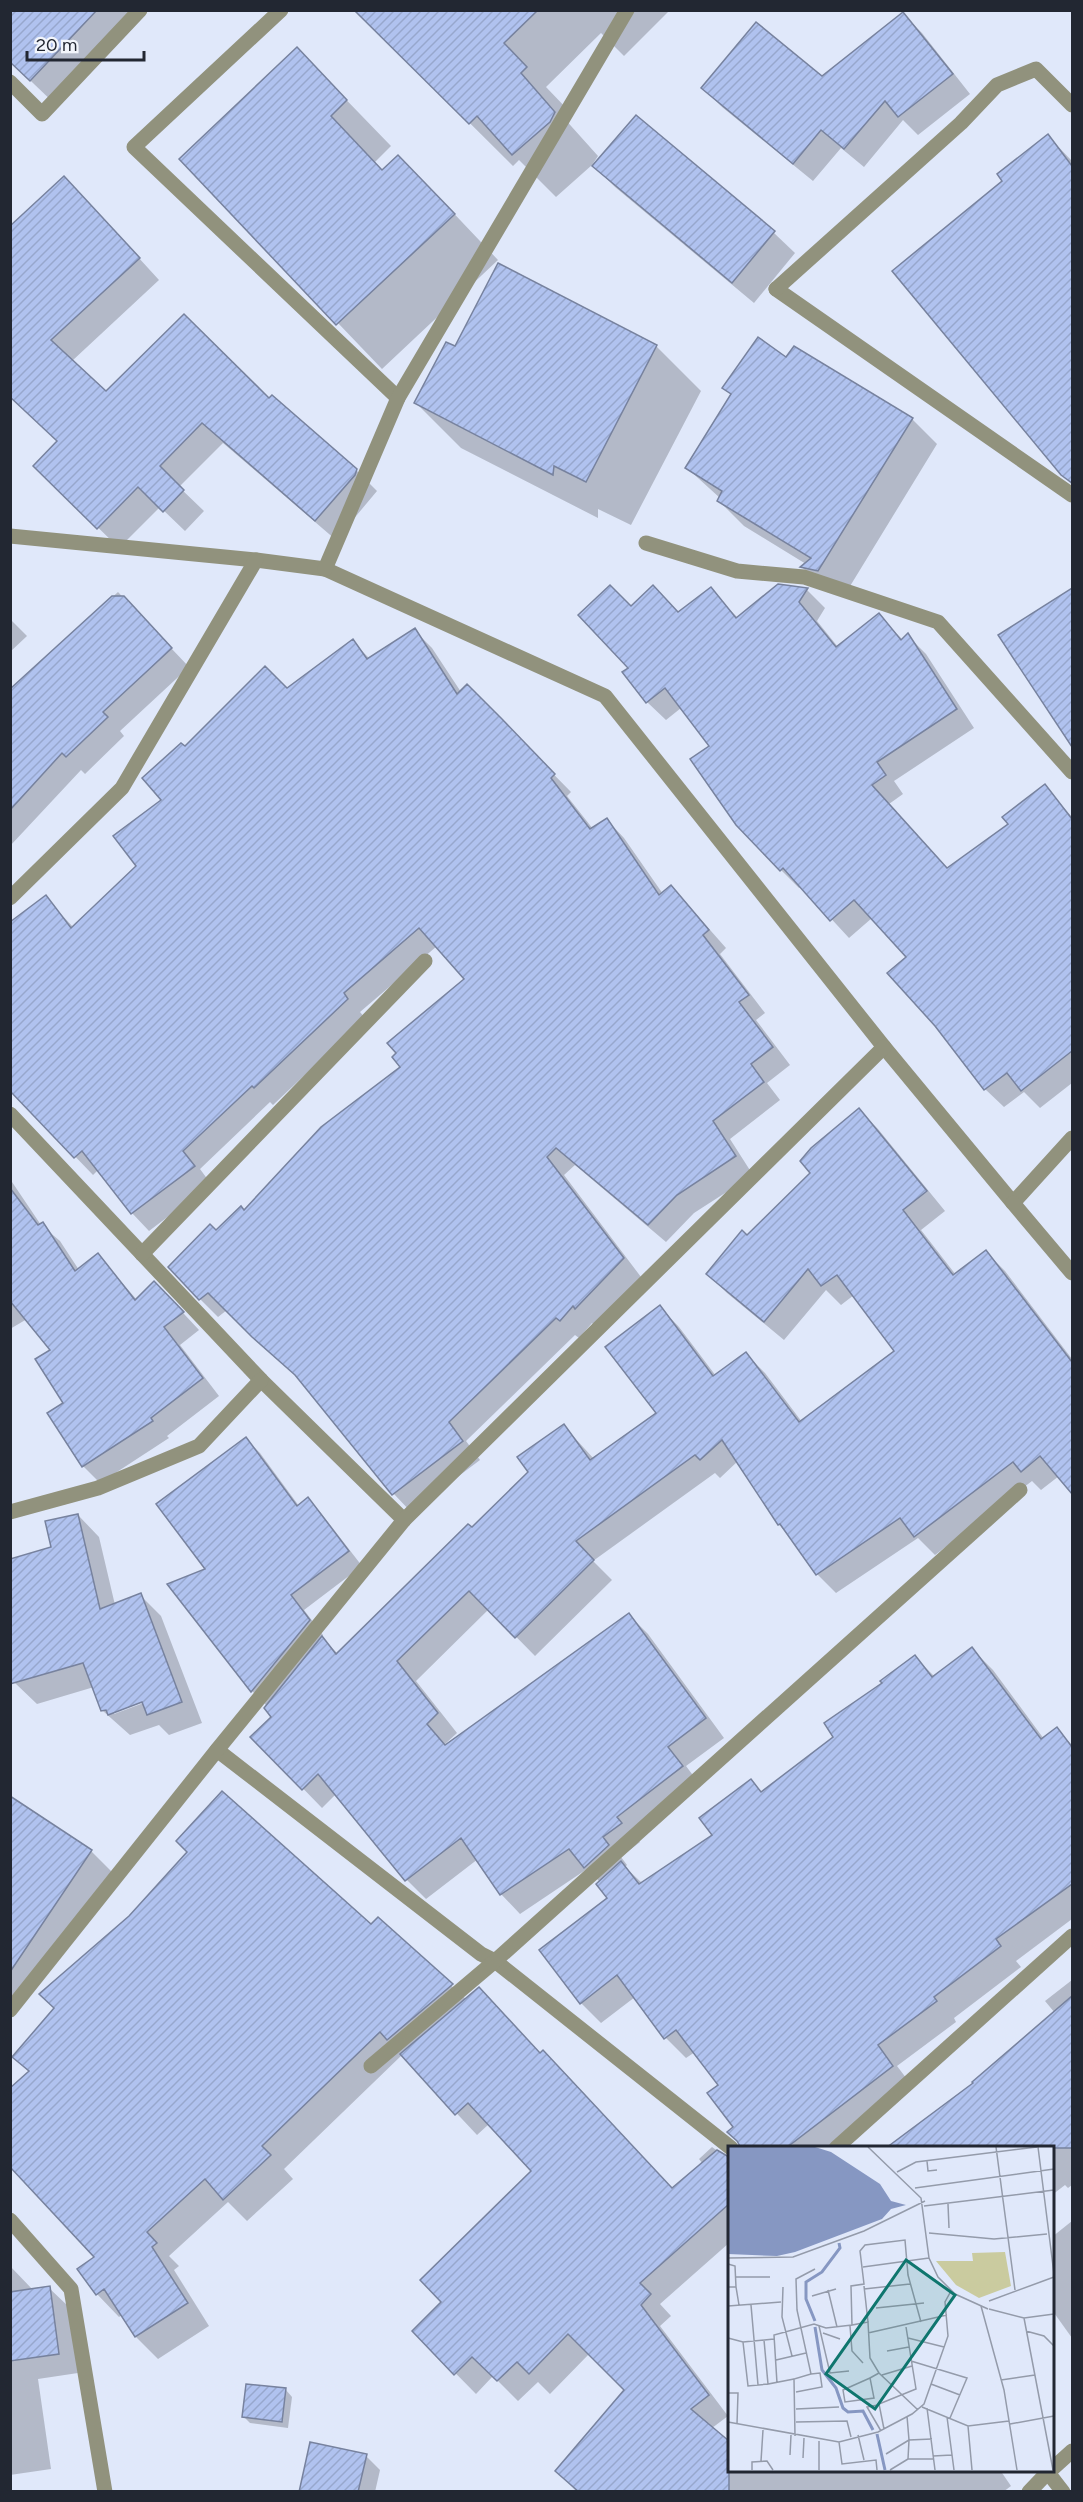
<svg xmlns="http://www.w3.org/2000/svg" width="1083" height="2502" viewBox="0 0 1083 2502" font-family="Figtree,sans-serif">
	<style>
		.shadow { fill: #0003; fill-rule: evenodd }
		.building { fill: url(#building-hatch); stroke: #77829e; stroke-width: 1.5 }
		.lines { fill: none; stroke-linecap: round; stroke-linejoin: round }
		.service { stroke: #91927d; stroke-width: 15 }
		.minor { stroke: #91927d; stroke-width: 15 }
		.tertiary { stroke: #91927d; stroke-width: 15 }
		.inset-river { fill: none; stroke: #8697c2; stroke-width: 3 }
		.inset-road { fill: none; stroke: #949baa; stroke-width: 1.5 }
		.view { fill: #0f766e; fill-opacity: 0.15; stroke: #0f766e; stroke-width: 3 }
		.inset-edge { fill: none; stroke: #222732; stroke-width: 3 }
	</style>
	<defs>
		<pattern id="building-hatch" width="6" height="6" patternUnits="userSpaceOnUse" patternTransform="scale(1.5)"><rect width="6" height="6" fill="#b0c2ef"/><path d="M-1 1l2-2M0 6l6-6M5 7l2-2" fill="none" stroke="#97a7cd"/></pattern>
	</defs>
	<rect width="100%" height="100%" fill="#e0e8fa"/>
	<g class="shadow">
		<polygon points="10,10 148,10 57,106 10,61"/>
		<polygon points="356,10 670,10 624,56 601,33 546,87 569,111 563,117 598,156 592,165 556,197 519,160 513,166"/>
		<polygon points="903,14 922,33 970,94 918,135 903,120 864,167 841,148 813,181 722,107 703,88 822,78"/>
		<polygon points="297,49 391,146 375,162 383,171 443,202 498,260 382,369 181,159"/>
		<polygon points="636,117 774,233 795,253 754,303 615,187 594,166"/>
		<polygon points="1048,136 1072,161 1072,485 1062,474 1004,181"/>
		<polygon points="85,199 159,280 72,361 106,394 269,400 356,470 377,491 336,540 223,443 179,487 204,511 185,531 160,507 119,548 35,466 59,442 10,397"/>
		<polygon points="656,346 701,391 631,525 598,509 598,518 461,448 416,403 455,348"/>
		<polygon points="787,359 912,419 937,444 844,596 827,592 802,567 806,564 744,526 718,500 720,498 687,468 732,395 724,388"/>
		<polygon points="710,589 738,618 807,590 825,608 817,621 838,647 878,615 903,640 908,636 926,654 974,728 894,781 903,794 889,804 948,870 1010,825 1045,786 1072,817 1072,1083 1040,1108 1024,1092 1004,1107 985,1089 937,1025 908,957 872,918 849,938 801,886 799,888 781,870 711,746 681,708 666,720 647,702 630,668 631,608 678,613"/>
		<polygon points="118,592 189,667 120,731 124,736 85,774 81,770 10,846 10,691"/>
		<polygon points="1062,596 1072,607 1072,745 1000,636"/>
		<polygon points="10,619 27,636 10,652"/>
		<polygon points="414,630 432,648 461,692 467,686 571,792 567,796 593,829 607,820 624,838 663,894 671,887 688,905 726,948 720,954 765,1013 756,1020 790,1065 767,1083 780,1100 730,1139 753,1175 694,1213 666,1242 575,1165 564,1175 641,1277 594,1325 592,1323 579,1338 575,1335 466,1441 480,1460 411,1512 394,1494 302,1382 227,1310 218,1317 200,1299 216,1232 244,1212 402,1067 466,979 437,946 360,1012 365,1018 273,1105 270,1102 200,1169 211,1184 149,1231 132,1213 98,1170 93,1175 10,1089 45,897 74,928 138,866 185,748 287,690 352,641 370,659"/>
		<polygon points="859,1110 878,1129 945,1211 921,1230 956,1275 986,1252 1005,1271 1072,1359 1072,1492 1059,1476 1041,1490 1032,1481 935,1555 918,1538 836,1593 817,1574 779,1524 738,1461 720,1478 715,1473 593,1561 612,1580 535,1656 489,1609 416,1681 457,1733 445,1744 447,1746 629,1615 648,1634 724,1738 686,1766 701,1786 635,1836 640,1842 621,1857 627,1865 625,1867 642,1883 714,1835 750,1781 762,1793 835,1737 884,1684 915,1657 935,1677 972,1649 993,1670 1044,1739 1057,1729 1072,1745 1072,1919 1016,1961 1021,1967 954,2018 956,2022 897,2066 913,2087 833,2148 741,2148 720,2085 695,2052 686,2058 666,2038 635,1997 601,2023 581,2003 609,1898 600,1882 587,1869 520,1914 501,1894 478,1859 426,1899 407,1880 336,1794 322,1808 253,1737 273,1717 267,1706 252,1691 169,1584 208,1570 246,1439 260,1453 299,1506 308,1499 321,1513 362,1566 304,1610 323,1635 321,1637 338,1654 530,1472 564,1426 594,1459 658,1413 660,1307 679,1327 716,1376 746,1354 765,1373 802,1422 896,1351 854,1295 841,1305 826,1290 784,1340 727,1293 708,1274 812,1173"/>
		<polygon points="10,1179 41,1225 60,1241 79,1270 98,1255 137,1300 171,1300 199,1330 180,1345 219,1396 167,1436 169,1438 100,1483 83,1466 65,1403 53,1350 27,1319 10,1329"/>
		<path d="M78 1515 99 1537 115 1605 140 1595 161 1616 202 1723 169 1735 159 1725 130 1735 103 1711 94 1687 37 1704 15 1683 10 1666 52 1548ZM148 1698 149 1701 114 1714V1711Z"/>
		<polygon points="10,1798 91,1851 112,1872 10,2005"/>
		<polygon points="378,1919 467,2000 479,1989 541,2054 564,2072 673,2189 703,2164 699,2159 712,2147 729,2159 729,2243 660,2304 671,2316 660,2326 728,2416 712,2428 729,2443 729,2470 1000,2470 1011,2486 1003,2492 577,2492 557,2471 626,2390 589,2354 550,2394 538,2382 518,2401 493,2376 476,2394 414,2331 444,2302 533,2171 489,2124 477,2135 402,2055 284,2169 293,2179 247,2221 228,2202 169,2256 179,2266 174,2270 209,2326 158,2359 136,2337 122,2315 119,2317 97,2294 96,2257 30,2073 14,2057 371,1927"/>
		<polygon points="1072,1980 1072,2185 1068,2188 1065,2185 1052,2195 1052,2148 915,2148 976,2084 1055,2013 1045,2001"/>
		<polygon points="1072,2221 1072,2338 1052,2310 1052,2237"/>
		<polygon points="10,2266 33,2290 49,2288 69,2307 78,2373 38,2379 51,2469 10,2475"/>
		<polygon points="286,2390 292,2397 288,2428 250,2423 243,2416"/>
		<polygon points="366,2456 380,2470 375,2492 300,2492"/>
	</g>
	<g class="building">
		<polygon points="10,10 97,10 30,81 10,62"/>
		<polygon points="354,10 538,10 504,43 527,67 521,73 555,112 550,122 512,155 477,116 469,124"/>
		<polygon points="903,12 953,74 898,117 885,101 844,149 821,130 793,164 701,88 756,22 822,76"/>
		<polygon points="297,47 347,100 331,116 382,170 398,155 455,214 336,325 179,159"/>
		<polygon points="636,115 775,231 732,283 592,166"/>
		<polygon points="1048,134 1072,166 1072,483 1061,475 892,271 1002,181 997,174"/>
		<polygon points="64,176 140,258 51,340 106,391 184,314 269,398 272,395 357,469 355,475 315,521 202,423 160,466 184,490 163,512 138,487 97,529 33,466 57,441 10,397 10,226"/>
		<polygon points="498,263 657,345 586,482 554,466 553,475 414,403 446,342 455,346"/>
		<polygon points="758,337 786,357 794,346 913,418 818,571 800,567 811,558 717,501 722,491 685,468 731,394 722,388"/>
		<polygon points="778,584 808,588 799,602 836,647 879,613 901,640 908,633 957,709 877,762 886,775 872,785 947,868 1008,824 1002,817 1045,784 1072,819 1072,1051 1021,1091 1007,1073 984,1090 935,1026 887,973 906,957 854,900 830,921 783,868 780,871 736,825 690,759 709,746 665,688 646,703 622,672 628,668 578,615 610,585 631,606 653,585 678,612 711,587 736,618"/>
		<polygon points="1072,588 1072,747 998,635"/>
		<polygon points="112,596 124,596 172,648 103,712 108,717 66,757 62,753 10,810 10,689"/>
		<polygon points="415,628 457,694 467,684 502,719 555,774 551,778 590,829 607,818 659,895 671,885 709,930 703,935 749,995 739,1002 773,1047 751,1064 764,1082 713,1121 736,1156 677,1195 648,1225 556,1148 547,1157 624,1258 575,1309 573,1306 560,1321 556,1318 449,1422 463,1441 392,1495 295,1375 252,1337 208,1293 199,1300 168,1267 210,1224 216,1230 241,1206 244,1210 321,1127 400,1067 392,1057 396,1053 387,1043 464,979 419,928 344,993 348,999 254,1088 252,1086 183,1151 195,1166 131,1214 82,1151 74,1158 10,1091 10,922 46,895 71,928 136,866 113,836 161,800 142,778 181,743 185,746 265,666 287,688 353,639 367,659"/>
		<polygon points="859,1108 927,1191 903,1210 953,1275 986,1250 1072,1362 1072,1494 1040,1456 1021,1472 1013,1462 914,1537 900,1518 816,1575 780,1524 778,1525 722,1440 700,1460 695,1455 576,1541 594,1560 515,1638 469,1591 397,1661 438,1713 427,1724 445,1745 629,1613 706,1718 668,1747 683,1766 617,1817 622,1823 603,1837 609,1845 584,1868 569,1849 500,1895 461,1838 405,1881 318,1774 302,1790 250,1737 271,1717 264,1708 322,1636 336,1654 468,1524 472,1527 528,1472 517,1457 564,1424 590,1460 656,1413 605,1347 660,1305 713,1376 746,1352 799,1422 894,1351 837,1275 821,1286 808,1269 764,1322 706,1274 742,1230 747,1235 810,1173 800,1161 811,1148"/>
		<polygon points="10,1188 38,1225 43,1222 75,1271 98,1253 135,1300 154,1281 184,1312 164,1327 203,1378 151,1418 153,1421 82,1467 47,1413 63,1403 35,1359 50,1350 10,1301"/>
		<polygon points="246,1437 297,1506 308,1497 349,1551 291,1595 310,1620 251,1692 167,1584 205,1569 156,1504"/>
		<polygon points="78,1514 100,1609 141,1593 182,1702 147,1715 142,1702 108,1715 106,1710 101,1711 83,1663 10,1684 10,1559 51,1547 45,1521"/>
		<polygon points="972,1647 1041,1739 1057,1727 1072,1747 1072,1884 996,1939 1001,1946 934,1997 937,2001 878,2045 893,2066 786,2148 741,2148 737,2141 727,2132 733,2127 707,2093 718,2085 676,2030 664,2039 617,1975 580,2004 539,1950 607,1898 596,1884 621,1861 639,1884 712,1835 699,1818 751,1779 761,1792 833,1737 824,1723 882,1683 880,1681 915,1655 932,1677"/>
		<polygon points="222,1791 371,1924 378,1917 453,1984 387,2040 380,2032 262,2146 271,2155 223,2200 205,2179 147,2232 157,2243 152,2247 188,2303 135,2337 104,2289 96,2295 77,2269 94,2257 10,2167 10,2088 29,2071 12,2057 54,2008 39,1994 129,1916 187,1852 176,1841"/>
		<polygon points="10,1796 92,1850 10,1972"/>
		<polygon points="479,1987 540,2053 543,2050 672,2188 717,2150 729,2157 729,2204 640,2283 651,2294 641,2305 709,2395 691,2409 729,2441 729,2492 579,2492 555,2471 624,2390 568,2334 529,2374 517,2362 497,2381 472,2357 454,2375 412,2331 441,2302 420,2280 531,2171 468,2103 455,2115 400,2054"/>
		<polygon points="1072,1996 1072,2148 886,2148 973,2083 972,2082"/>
		<polygon points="50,2286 59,2354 10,2361 10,2292"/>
		<polygon points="246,2384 286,2388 282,2422 242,2417"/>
		<polygon points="310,2442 367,2454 358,2492 299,2492"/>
	</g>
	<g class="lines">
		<polyline class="service" points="776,289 1072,495"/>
		<g class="minor">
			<polyline points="281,10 134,147 398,398"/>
			<polyline points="10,82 42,114 140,10"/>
			<polyline points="776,289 961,123 997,85 1036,69 1072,105"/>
			<polyline points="10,536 256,560 325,569 605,696 884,1047 1013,1203 1072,1138"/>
			<polyline points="646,543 737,571 804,577 938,622 1072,772"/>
			<polyline points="325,569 398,398 627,10"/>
			<polyline points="10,898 122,788 256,560"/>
			<polyline points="10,1114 261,1380 404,1520"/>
			<polyline points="1013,1203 1072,1273"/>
			<polyline points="142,1254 425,961"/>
			<polyline points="10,1512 98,1488 199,1446 261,1380"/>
			<polyline points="217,1750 481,1954 495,1961 731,2148"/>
			<polyline points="10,2010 217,1750 404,1520 884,1047"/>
			<polyline points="371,2066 495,1961 1020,1490"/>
			<polyline points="836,2148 1072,1936"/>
			<polyline points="1052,2469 1072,2451"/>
			<polyline points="1046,2470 1063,2492"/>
			<polyline points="1029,2492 1050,2470"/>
		</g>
		<polyline class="tertiary" points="10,2220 71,2289 105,2492"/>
	</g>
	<g transform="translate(728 2146)">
		<rect width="326" height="326" fill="#e0e8fa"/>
		<path d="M277 106 283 140 251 152 228 139 208 115H245L244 107Z" fill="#cacb9f"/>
		<path d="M0 1H87L103 6 152 38 163 55 178 59 163 63 154 73 67 106 49 110 0 108Z" fill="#8697c2"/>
		<path class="inset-river" d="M87 175 78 153V136L94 126 112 102 111 97M87 181 94 224 108 242 115 262 120 266 135 265 145 284M149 288 157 324"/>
		<path class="inset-road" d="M140 1 193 52 201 112 210 131 227 148 260 163M268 1 287 144M310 1 326 128M199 15 200 25 209 24M169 26 188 16 309 1M187 42 326 23M220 58 221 82M196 60 326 44M201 87 266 93 319 88M0 112 65 111 136 85 197 55M0 118 7 120 8 141M135 121 201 112M8 131H42M136 140 140 176M0 141H8L11 159M55 141 54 171 64 210M136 143 182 138M100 144 109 181M84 150 108 143M261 155 326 131M23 159 30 239M0 160 53 156M253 160 276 244 289 324M148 162 196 157M261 163 296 172 326 168M296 172 325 324M91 180 102 227 121 225M122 180 124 205 135 217M298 185 316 190 326 200M95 187 112 193M140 187 219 169M0 192 15 196 46 193M180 192 216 201M36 194 40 238 66 233M15 196 20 240 40 238M159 205 181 201M48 214 78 207M183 215 239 232 222 272M154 229 184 220M142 232 115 244 117 256 146 252 142 232 151 227M273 234 307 229M49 237 46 189 86 178 98 182 124 179M203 238 232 249M68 246 94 241 92 227 83 228M0 247H10L9 278M150 259 139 261 153 285M194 261 240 280 281 275M199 262 207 324M68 263 111 261M190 264 151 227 142 212 140 176 124 179 123 140 136 138 132 105 137 99 177 94 180 129 193 176M219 271 226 324M0 276 111 296 150 286 184 268 196 258 220 190 217 156 223 145M68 276 119 275 123 291M282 278 326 270M240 280 244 324M156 283 151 258 188 243 178 181M130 289 136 314M67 290 66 233 83 228 69 164 68 133 87 123M204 293 181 294 180 313H206M91 295V324M111 296 114 318 148 314 149 324M158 308 181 294 179 270M62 309 63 289M205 310 224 309M75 312 76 292M33 315 35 284M24 324V316L39 315 45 324M162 324 180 313"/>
		<path class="view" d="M178 114 227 149 147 263 98 228Z"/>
		<rect width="326" height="326" class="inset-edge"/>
	</g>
	<rect width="1083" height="2502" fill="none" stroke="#222732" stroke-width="24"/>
	<path d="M27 51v9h117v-9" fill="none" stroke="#222732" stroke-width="3"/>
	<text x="36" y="51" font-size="18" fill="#222732" stroke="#f2f5fb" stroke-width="4.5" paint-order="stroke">20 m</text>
</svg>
